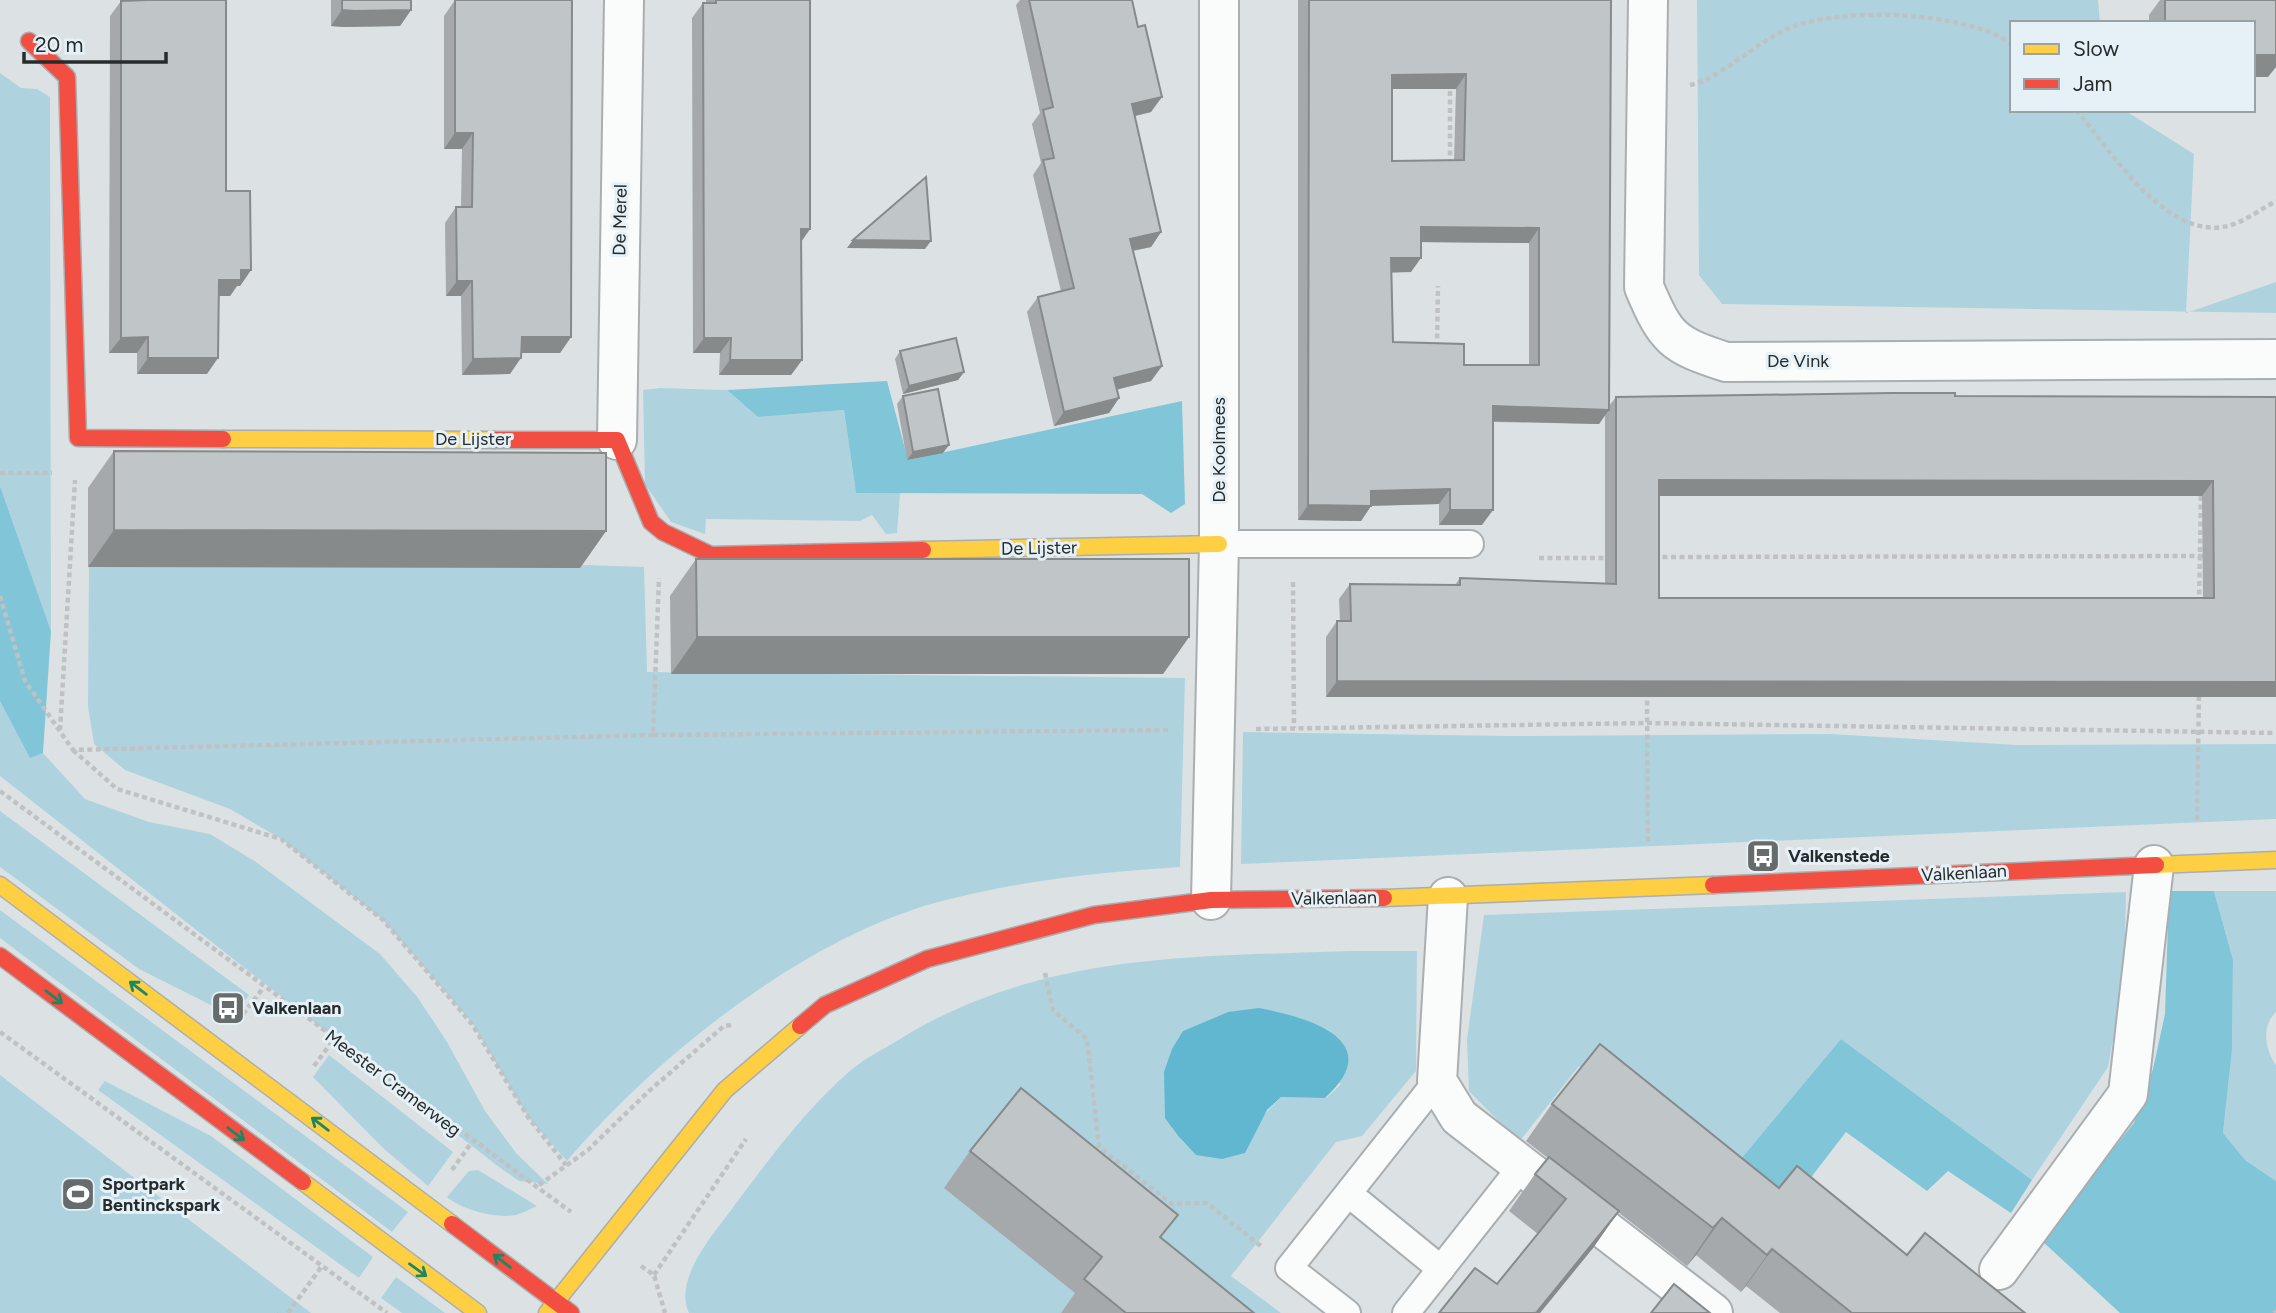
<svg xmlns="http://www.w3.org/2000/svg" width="2276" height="1313" viewBox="0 0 2276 1313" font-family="Figtree,sans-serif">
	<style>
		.green { fill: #aed3df; fill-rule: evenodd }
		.forest { fill: #81c5d8 }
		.water { fill: #60b7cf }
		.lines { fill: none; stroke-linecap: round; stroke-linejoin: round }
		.lane-casing { stroke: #a9aeb0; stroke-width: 30 }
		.street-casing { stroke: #a9aeb0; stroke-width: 42 }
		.slow-casing { stroke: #a9aeb0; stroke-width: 19 }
		.jam-casing { stroke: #a9aeb0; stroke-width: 19 }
		.path { stroke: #c0c1c3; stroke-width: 4.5; stroke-dasharray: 5 3.5; stroke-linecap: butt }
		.lane { stroke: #fafbfb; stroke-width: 26 }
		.street { stroke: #fafbfb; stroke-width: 38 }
		.slow { stroke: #ffcf43; stroke-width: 16 }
		.jam { stroke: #f24e42; stroke-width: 16 }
		.wall { fill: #a5a9ab; fill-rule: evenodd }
		.shaded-wall { fill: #868a8b }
		.building { fill: #c0c5c7; stroke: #868a8b; stroke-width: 2; fill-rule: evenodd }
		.oneway { stroke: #1e8662 }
		.labels { text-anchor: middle; stroke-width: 6; stroke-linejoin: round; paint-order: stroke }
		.street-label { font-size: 18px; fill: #262b2c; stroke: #e5f1f6 }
		.poi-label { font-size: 18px; font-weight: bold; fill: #262b2c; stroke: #e5f1f6; text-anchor: start }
	</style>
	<rect width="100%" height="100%" fill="#dce2e4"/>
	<g class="green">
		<polygon points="1697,0 2098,0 2100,23 2012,23 2012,110 2124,110 2194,154 2186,313 2276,282 2276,313 1722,304 1699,275"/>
		<polygon points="0,73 21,88 37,89 50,97 51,631 0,486"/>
		<polygon points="660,388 727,390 758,417 844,410 856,493 900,493 897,533 886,534 872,515 860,521 706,519 705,534 671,522 645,484 643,390"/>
		<path d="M556 564 644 567 647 672 1185 678 1180 867C1103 872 1025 880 950 899 811 932 658 1054 567 1161L528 1117 472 1023 383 920 281 839 230 809 125 770 94 744 88 706 89 565Z"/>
		<polygon points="0,701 30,757 43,753 85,799 149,822 210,834 256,862 380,954 418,998 447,1042 485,1111 516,1153 548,1184 519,1181 495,1164 0,776"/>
		<polygon points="1243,732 1510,736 1831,734 2017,745 2276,744 2276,819 1241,864"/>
		<polygon points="0,811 249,995 243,1003 230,997 221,1010 139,969 0,867"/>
		<path d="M2214 891H2276V1012C2261 1026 2265 1050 2276 1065V1181L2245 1160 2223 1133 2232 1050 2233 960Z"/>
		<polygon points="2126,892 2124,979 2108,1067 2032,1180 1841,1039 1725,1178 1579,1066 1519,1142 1469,1091 1467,1040 1484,915"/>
		<polygon points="0,910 408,1212 392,1232 0,938"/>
		<path d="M1351 951H1417L1416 1071 1362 1136 1336 1142 1231 1276 1281 1313H1182L1076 1294 1061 1313H689C673 1278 714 1234 734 1206 770 1158 805 1110 851 1070 865 1058 884 1049 900 1039 1041 952 1193 957 1351 951ZM1228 1012 1341 1084 1326 1098 1281 1097 1222 1159C1201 1155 1190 1152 1176 1134 1152 1102 1173 1065 1183 1031Z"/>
		<polygon points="329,1055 453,1152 428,1186 383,1148 313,1077"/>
		<polygon points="0,1075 311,1313 0,1313"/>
		<polygon points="105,1081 211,1136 373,1257 359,1278 98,1090"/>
		<path d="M478 1170 537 1206C530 1209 523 1213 516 1215 497 1219 462 1210 447 1197L469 1171Z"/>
		<polygon points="396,1277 445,1313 402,1313 381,1298"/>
	</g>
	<g class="forest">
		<polygon points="887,381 908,460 1182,401 1185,504 1171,513 1142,494 856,493 844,410 758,417 727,390"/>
		<polygon points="0,486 51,631 43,753 30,758 0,701"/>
		<polygon points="2169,891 2214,891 2233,960 2232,1050 2223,1133 2245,1160 2276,1181 2276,1313 2120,1313 2041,1240 2134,1123 2153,1069 2165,1014"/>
		<polygon points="1841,1039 2032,1180 2011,1213 1948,1171 1927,1191 1846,1132 1799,1193 1765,1206 1725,1178"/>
	</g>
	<path class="water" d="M1259 1008C1307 1017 1389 1040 1325 1098L1281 1097 1267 1110 1245 1153 1222 1159 1196 1155 1178 1136 1165 1118 1164 1072 1172 1049 1183 1031 1228 1012Z"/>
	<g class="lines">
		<g class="lane-casing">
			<g id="lane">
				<polyline points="1219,544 1470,544"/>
				<polyline points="1349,1194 1441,1269"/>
				<polyline points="1347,1313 1289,1268 1437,1081"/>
				<polyline points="1406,1313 1522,1166"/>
			</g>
		</g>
		<g class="street-casing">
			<g id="street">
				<path d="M1648 0 1644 287C1666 339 1673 345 1726 362L2276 359"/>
				<polyline points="617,440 624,0"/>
				<polyline points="1448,897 1437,1081 1459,1117 1713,1313"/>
				<polyline points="1211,900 1219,544 1219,0"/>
				<polyline points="1999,1270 2128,1094 2154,865"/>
			</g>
		</g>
		<g class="slow-casing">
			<g id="slow">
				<polyline points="223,439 494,440"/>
				<polyline points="923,550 1219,544"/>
				<polyline points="2156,865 2276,860"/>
				<polyline points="0,885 452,1224"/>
				<polyline points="1384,898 1713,885"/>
				<polyline points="303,1182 478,1313"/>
				<polyline points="547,1313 725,1090 800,1026"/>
			</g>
		</g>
		<g class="jam-casing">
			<g id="jam">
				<polyline points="29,41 67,77 78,438 223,439"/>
				<polyline points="494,440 617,440 651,522 663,532 711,555 923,550"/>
				<polyline points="1713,885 2156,865"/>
				<polyline points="0,956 303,1182"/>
				<polyline points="800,1026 825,1005 927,959 1094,915 1211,900 1384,898"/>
				<polyline points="452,1224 571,1313"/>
			</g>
		</g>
		<g class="path">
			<path d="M1690 85C1720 79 1760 39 1792 27 1845 7 1965 11 2012 44"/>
			<path d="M2076 110C2111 150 2165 241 2228 226 2244 222 2261 209 2276 201"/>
			<polyline points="1450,164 1450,85"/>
			<polyline points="1437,347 1438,286"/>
			<polyline points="0,473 52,473"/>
			<polyline points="1654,557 2209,556"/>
			<polyline points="1539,558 1610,558"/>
			<polyline points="1293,582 1294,728"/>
			<polyline points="0,596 25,681 73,750 653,735 659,578"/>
			<polyline points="2199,603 2201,493"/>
			<polyline points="1647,692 1648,844"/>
			<polyline points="1256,729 1647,723 2276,733"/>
			<polyline points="60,730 75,480"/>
			<polyline points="653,735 1171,730"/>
			<polyline points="73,750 117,789 281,839 383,920 472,1024 528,1117 566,1165"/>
			<polyline points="0,791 571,1212"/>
			<polyline points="2197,820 2199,692"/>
			<polyline points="1045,973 1053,1010 1087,1039 1099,1147 1172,1204 1207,1203 1261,1246"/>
			<polyline points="243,1014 264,987"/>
			<polyline points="0,1032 387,1313"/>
			<polyline points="314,1066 334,1039"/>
			<polyline points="452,1170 472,1142"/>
			<polyline points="539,1185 588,1150 649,1091 724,1026 732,1025"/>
			<polyline points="641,1266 654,1275 665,1313"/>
			<polyline points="654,1275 746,1139"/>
			<polyline points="277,1313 278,1313"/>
			<polyline points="288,1313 322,1266"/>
			<polyline points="2274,1313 2276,1311"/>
		</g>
		<use href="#lane" class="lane"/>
		<use href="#street" class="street"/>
		<use href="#slow" class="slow"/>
		<use href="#jam" class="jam"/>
	</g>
	<g class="wall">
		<polygon points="137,0 226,0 226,191 251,270 240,286 237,286 230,296 219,296 207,374 137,374 137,353 109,353 110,16 121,1"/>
		<polygon points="331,0 411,0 411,10 400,26 344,27 331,26"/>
		<polygon points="455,0 572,0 571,337 560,353 521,353 510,374 462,375 461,296 446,296 445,223 456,207 461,207 462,149 444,149 444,16"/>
		<polygon points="706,0 810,0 810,229 801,241 802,360 791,375 719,375 720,353 693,353 692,18 703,3 706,3"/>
		<polygon points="1020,0 1132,0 1151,112 1135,116 1161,232 1151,247 1133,251 1162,366 1151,381 1117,389 1119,398 1109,413 1054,426 1027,312 1038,297 1061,291 1033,175 1041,163 1032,124 1040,113 1016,5"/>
		<path d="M1298 0H1611L1609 406 1616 397H2276V697H1326V637L1337 621H1340L1339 599 1350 584 1455 585 1460 578 1605 583V415L1599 424 1493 422 1482 525H1439V504L1371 506 1361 521 1298 520ZM1392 89H1456L1454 160 1392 161ZM1421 242 1529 243V365H1464L1393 342 1392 272H1411ZM1659 496H2202L2203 598H1659Z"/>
		<polygon points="2160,0 2276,0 2268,77 2253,23 2149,23 2149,15"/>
		<polygon points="900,351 964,372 958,380 903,394 895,359"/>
		<polygon points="903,396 943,453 907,460 897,404"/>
		<polygon points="114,451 606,531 580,568 88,567 88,488"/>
		<polygon points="696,559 1189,637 1163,674 671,674 670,596"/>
		<polygon points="1552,1104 1779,1188 1907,1255 2025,1313 1780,1313 1746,1286 1741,1292 1696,1255 1687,1266 1618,1212 1593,1248 1540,1313 1439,1313 1497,1284 1538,1234 1509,1211 1535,1174 1548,1158 1526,1141"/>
		<polygon points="970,1151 1161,1238 1254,1313 1061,1313 1075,1293 944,1188"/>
	</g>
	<g class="shaded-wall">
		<polygon points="342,10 411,10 400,26 344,27 331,26"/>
		<polygon points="2276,43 2276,67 2268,77 2253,77 2253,55"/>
		<polygon points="1466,74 1456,89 1382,89 1392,75"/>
		<polygon points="1162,97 1151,112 1122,119 1132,104"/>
		<polygon points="455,133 473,133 462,149 444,149"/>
		<polygon points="1421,227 1539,228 1529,243 1411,242"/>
		<polygon points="801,229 810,229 799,245"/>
		<polygon points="1161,232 1151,247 1120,253 1130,239"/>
		<polygon points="853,240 931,241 925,249 847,248"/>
		<polygon points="1391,258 1421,258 1411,272 1381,273"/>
		<polygon points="241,270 251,270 240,286 237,286 230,296 208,296 219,280"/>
		<polygon points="457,281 472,281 461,296 446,296"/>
		<polygon points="148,337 137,353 109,353 121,338"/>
		<polygon points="522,337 571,337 560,353 511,353"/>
		<polygon points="704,338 731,338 720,353 693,353"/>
		<polygon points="148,358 218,358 207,374 137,374"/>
		<polygon points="521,358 510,374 462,375 473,359"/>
		<polygon points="730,360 802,360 791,375 719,375"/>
		<polygon points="1162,366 1151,381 1104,393 1114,378"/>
		<polygon points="964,372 958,380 903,394 909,386"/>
		<polygon points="1119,398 1109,413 1054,426 1064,412"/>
		<polygon points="1493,406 1609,410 1599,424 1482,421"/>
		<polygon points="949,445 943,453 907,460 913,452"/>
		<polygon points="1659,480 2213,481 2202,496 1648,496"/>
		<polygon points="1450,489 1439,504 1361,506 1371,506 1361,521 1298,520 1308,505 1371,491"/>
		<polygon points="1450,510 1493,510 1482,525 1439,525"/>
		<polygon points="114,530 606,531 580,568 88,567"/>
		<polygon points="697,637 1189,637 1163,674 671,674"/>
		<polygon points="1337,681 2276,682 2276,697 1326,697"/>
		<polygon points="1619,1211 1593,1248 1540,1313 1536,1313"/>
		<polygon points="1722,1218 1696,1255 1687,1266 1713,1228"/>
		<polygon points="1772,1249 1746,1286 1741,1292 1767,1255"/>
	</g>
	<g class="building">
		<polygon points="148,0 226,0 226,191 250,191 251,270 241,270 241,280 219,280 218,358 148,358 148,337 121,338 121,1"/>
		<polygon points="342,0 411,0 411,10 355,11 342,10"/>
		<polygon points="455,0 572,0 571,337 522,337 521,358 473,359 472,281 457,281 456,207 472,207 473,133 455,133"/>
		<polygon points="716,0 810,0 810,229 801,229 802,360 730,360 731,338 704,338 703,3 716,3"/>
		<polygon points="1029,0 1132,0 1138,27 1145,25 1162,97 1132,104 1161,232 1130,239 1162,366 1114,378 1119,398 1064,412 1038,297 1074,288 1043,160 1054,158 1043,110 1053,107"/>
		<path d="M1309 0H1611L1609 410 1493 406V510H1450V489L1371 491V506L1308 505ZM1466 74 1464 160 1392 161V75ZM1421 227 1539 228V365H1464V344L1393 342 1391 258H1421Z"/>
		<polygon points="2165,0 2276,0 2276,55 2253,55 2253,23 2165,23"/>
		<polygon points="926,177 931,241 853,240"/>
		<polygon points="956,338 964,372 909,386 900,351"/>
		<polygon points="938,389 949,445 913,452 903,396"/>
		<path d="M1892 393H1955V396L2276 397V682L1337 681V621H1351L1350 584 1460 585V578L1616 584V397ZM1659 480 2213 481 2214 598H1659Z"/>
		<polygon points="114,451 606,453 606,531 114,530"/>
		<polygon points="696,559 1189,559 1189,637 697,637"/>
		<polygon points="1600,1044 1779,1188 1797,1166 1907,1255 1925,1233 2025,1313 1852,1313 1772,1249 1767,1255 1722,1218 1713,1228 1552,1104"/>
		<polygon points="1021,1088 1178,1215 1160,1237 1254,1313 1126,1313 1084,1279 1102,1257 970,1151"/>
		<polygon points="1549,1157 1619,1211 1536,1313 1439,1313 1475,1268 1497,1284 1566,1199 1535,1174"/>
		<polygon points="1674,1284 1710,1313 1651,1313"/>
	</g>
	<defs><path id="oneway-shaft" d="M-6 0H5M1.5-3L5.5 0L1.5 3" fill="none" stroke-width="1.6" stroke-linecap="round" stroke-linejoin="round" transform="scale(1.75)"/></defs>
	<g class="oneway">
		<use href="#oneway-shaft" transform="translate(138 988) rotate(-143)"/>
		<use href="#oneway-shaft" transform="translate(54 997) rotate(37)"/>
		<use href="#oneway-shaft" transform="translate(320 1124) rotate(-143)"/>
		<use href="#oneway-shaft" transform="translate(236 1134) rotate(37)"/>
		<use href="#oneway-shaft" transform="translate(502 1261) rotate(-143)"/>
		<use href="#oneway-shaft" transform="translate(418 1270) rotate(36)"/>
	</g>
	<defs>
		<g id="bus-square" transform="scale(1.75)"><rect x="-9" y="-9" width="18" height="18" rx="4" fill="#666b6c" stroke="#e5f1f6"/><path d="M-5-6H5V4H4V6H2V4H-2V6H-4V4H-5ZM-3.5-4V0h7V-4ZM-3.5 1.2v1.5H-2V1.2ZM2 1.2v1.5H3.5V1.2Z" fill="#fff"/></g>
		<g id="stadium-square" transform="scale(1.75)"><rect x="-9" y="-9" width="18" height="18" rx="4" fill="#666b6c" stroke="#e5f1f6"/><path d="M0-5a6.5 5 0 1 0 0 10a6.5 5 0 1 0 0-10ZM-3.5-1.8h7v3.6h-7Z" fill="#fff"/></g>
	</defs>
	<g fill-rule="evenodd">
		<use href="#bus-square" x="1763" y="856"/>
		<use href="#bus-square" x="228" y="1008"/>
		<use href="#stadium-square" x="78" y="1194"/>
	</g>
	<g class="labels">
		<g class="street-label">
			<text transform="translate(620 220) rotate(-89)" y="6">De Merel</text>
			<text x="1798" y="367">De Vink</text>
			<text x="473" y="445">De Lijster</text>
			<text transform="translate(1219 450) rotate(-90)" y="6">De Koolmees</text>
			<text transform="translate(1039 548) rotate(-1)" y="6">De Lijster</text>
			<text transform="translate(1964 873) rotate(-3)" y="6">Valkenlaan</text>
			<text transform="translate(1334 898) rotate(-1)" y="6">Valkenlaan</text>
			<text transform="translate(393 1083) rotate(37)" y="6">Meester Cramerweg</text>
		</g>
		<g class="poi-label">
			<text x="1788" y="862">Valkenstede</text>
			<text x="252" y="1014">Valkenlaan</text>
			<text x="102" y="1190">Sportpark<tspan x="102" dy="21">Bentinckspark</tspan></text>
		</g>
	</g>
	<rect x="2010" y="21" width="245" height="91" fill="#e5f1f6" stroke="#99a2a5" stroke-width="2"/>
	<rect x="2024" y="44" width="35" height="10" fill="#ffcf43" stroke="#99a2a5" stroke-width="2"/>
	<text x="2073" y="56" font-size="21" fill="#262b2c">Slow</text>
	<rect x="2024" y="79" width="35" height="10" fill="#f24e42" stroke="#99a2a5" stroke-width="2"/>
	<text x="2073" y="91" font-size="21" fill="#262b2c">Jam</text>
	<path d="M24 52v10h142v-10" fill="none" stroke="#262b2c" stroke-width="3.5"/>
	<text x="35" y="52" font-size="21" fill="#262b2c" stroke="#e5f1f6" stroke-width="5" paint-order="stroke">20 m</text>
</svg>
